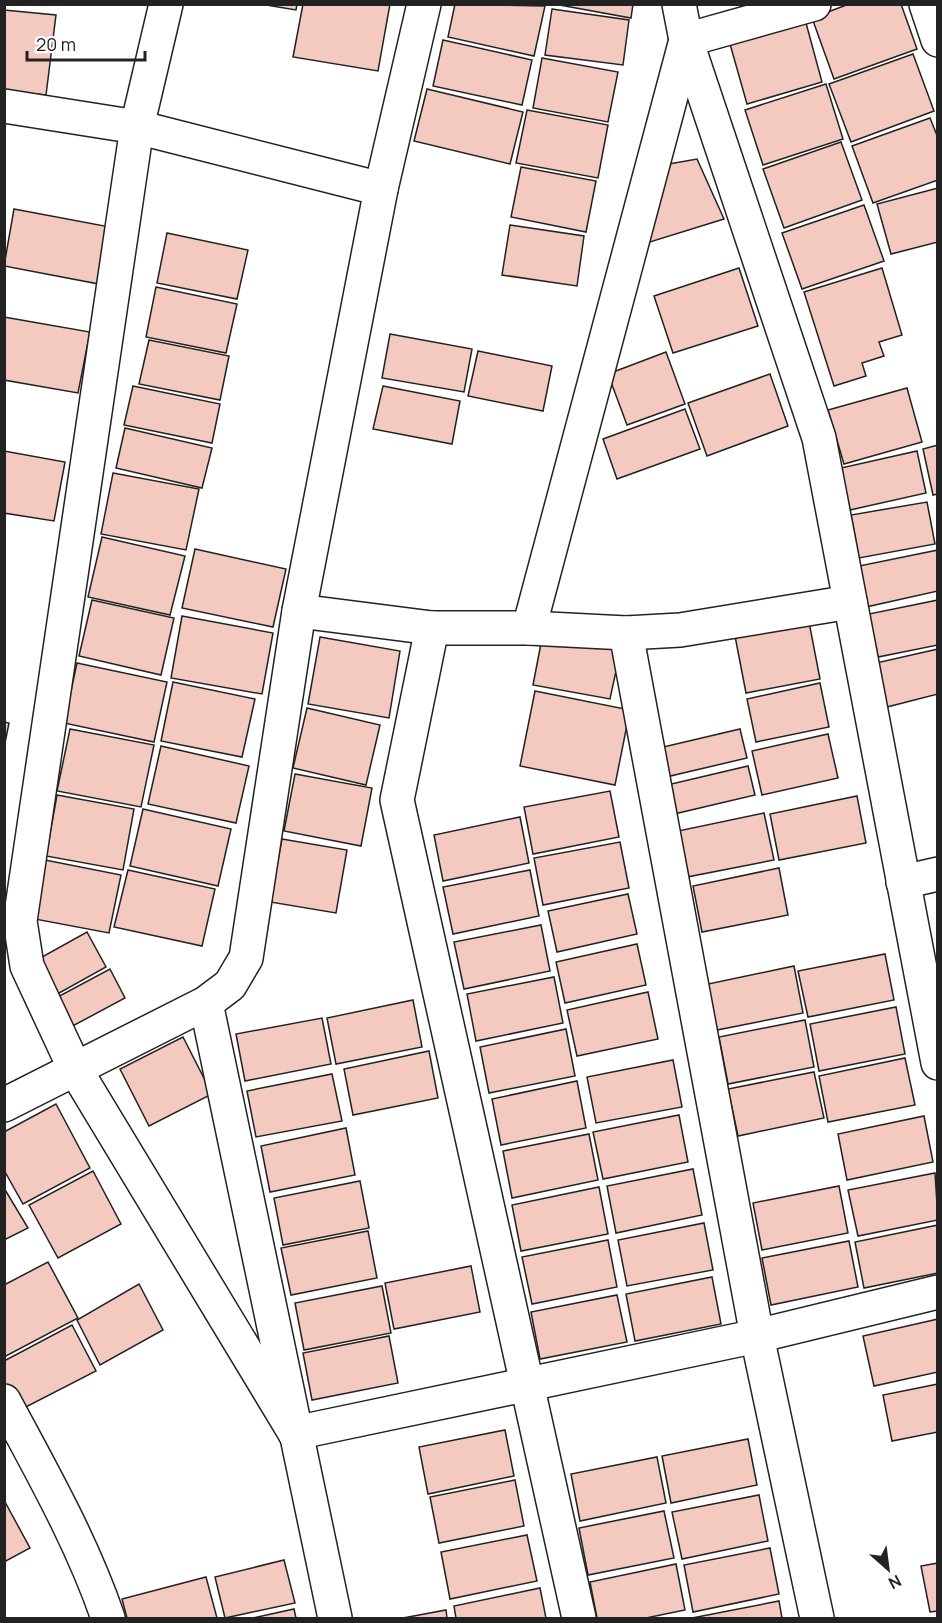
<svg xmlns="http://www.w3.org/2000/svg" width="942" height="1623" viewBox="0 0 942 1623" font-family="Manrope,sans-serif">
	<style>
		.building { fill: #f3c9c0; stroke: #222; stroke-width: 1.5 }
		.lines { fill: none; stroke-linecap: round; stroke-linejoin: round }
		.street-casing { stroke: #222; stroke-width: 36 }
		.street { stroke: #fff; stroke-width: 33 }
	</style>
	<rect width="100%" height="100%" fill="#fff"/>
	<g class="building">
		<polygon points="260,4 297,4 296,10"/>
		<polygon points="303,4 390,4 378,71 293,57"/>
		<polygon points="455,4 545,6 534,56 448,37"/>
		<polygon points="554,4 633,4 631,18"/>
		<polygon points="849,4 901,4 917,49 834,79 812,18"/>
		<polygon points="552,9 629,20 623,65 545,55"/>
		<polygon points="4,10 56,15 46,95 4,91"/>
		<polygon points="806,23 822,82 747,104 730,44"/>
		<polygon points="443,40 532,60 522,105 433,86"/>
		<polygon points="913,54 934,111 851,142 829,84"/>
		<polygon points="542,58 618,72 608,122 533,108"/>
		<polygon points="826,84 843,139 763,165 745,110"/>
		<polygon points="427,89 523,112 510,164 414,141"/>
		<polygon points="527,110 608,125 598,178 516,163"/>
		<polygon points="930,118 938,138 938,180 873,203 852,146"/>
		<polygon points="841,142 862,200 784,228 763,169"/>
		<polygon points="697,159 724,219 637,246 652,167"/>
		<polygon points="521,167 596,181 586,232 511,217"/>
		<polygon points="938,188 938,242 891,254 877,204"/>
		<polygon points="864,205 884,261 802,289 782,233"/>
		<polygon points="14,209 110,227 99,284 4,266"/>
		<polygon points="510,225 584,236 577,286 502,275"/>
		<polygon points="167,233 248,250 237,299 157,283"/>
		<polygon points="739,268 758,326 673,353 654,296"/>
		<polygon points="882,268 902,335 879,342 884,356 862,363 866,376 834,386 804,292"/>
		<polygon points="156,287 237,304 226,353 146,337"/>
		<polygon points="4,317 90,332 78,393 4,380"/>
		<polygon points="390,334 472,349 464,392 382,378"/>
		<polygon points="149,340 229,356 220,400 139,384"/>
		<polygon points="478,351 552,366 543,411 468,396"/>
		<polygon points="666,352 685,404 627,425 608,374"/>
		<polygon points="770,374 788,426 707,456 688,403"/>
		<polygon points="133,386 220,404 212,443 124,425"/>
		<polygon points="383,386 460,401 452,444 373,429"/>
		<polygon points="907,388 922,442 844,464 828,410"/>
		<polygon points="685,409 700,449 617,479 603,439"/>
		<polygon points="125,428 212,448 202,488 116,468"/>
		<polygon points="938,445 938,494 933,495 923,449"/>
		<polygon points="4,451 65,462 54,521 4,513"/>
		<polygon points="917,451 926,493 850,510 841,468"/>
		<polygon points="113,473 199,489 186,550 101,534"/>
		<polygon points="927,502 935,544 859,558 851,515"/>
		<polygon points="102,537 185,556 170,615 88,597"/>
		<polygon points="195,549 286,569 273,627 182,608"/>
		<polygon points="938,550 938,591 866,607 859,566"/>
		<polygon points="92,600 174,618 161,675 79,656"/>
		<polygon points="938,600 938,645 878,657 869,614"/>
		<polygon points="182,616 273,633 262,694 171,678"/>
		<polygon points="809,622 820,679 746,693 735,636"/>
		<polygon points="543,633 621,648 610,699 533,685"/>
		<polygon points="320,637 400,651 389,718 308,704"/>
		<polygon points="938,649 938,694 887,707 876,663"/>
		<polygon points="77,663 167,682 154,742 64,723"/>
		<polygon points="173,682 255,699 242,757 161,741"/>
		<polygon points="820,683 829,727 756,742 747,699"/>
		<polygon points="535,691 630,710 615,785 520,766"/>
		<polygon points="307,708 380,725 366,785 293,768"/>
		<polygon points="4,722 9,723 4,748"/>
		<polygon points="70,729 154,745 141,807 57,791"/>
		<polygon points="740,729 747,758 666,777 659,748"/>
		<polygon points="828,734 838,778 762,795 752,751"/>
		<polygon points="161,746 249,766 236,823 148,804"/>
		<polygon points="748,766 755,795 674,814 667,785"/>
		<polygon points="295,774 372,788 361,846 284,831"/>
		<polygon points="610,791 619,837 533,854 524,807"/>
		<polygon points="57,795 134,809 123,870 46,856"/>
		<polygon points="857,796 866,843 779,860 770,814"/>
		<polygon points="143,809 231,829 218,886 130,866"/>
		<polygon points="764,813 774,860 687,877 678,831"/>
		<polygon points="520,817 529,863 443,881 434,835"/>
		<polygon points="282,839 347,850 336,913 270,902"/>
		<polygon points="620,842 629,888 543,905 534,858"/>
		<polygon points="35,858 121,875 109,933 24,917"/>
		<polygon points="779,868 788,915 702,932 693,886"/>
		<polygon points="128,870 215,889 202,946 114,927"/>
		<polygon points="530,870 539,916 453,934 443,887"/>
		<polygon points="628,894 637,934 557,952 548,911"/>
		<polygon points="541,925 550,971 464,989 454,942"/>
		<polygon points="87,932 106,967 52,997 33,962"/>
		<polygon points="637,944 646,985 565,1003 556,962"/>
		<polygon points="885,954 894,1000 808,1017 798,971"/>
		<polygon points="794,966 803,1013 717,1030 708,984"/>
		<polygon points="110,969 125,998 67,1029 52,1000"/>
		<polygon points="554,977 563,1023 476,1041 467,994"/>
		<polygon points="648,992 658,1039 577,1056 567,1010"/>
		<polygon points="413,1000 422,1047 336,1064 327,1018"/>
		<polygon points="896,1007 905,1054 819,1071 810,1024"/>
		<polygon points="322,1018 331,1064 245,1081 236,1034"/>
		<polygon points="805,1020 814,1067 728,1084 719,1037"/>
		<polygon points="566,1029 575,1076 489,1093 480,1047"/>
		<polygon points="183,1037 212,1094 149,1126 120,1069"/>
		<polygon points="429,1051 438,1098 353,1115 344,1069"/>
		<polygon points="905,1058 915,1105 828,1122 819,1076"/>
		<polygon points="673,1060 682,1107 596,1123 587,1077"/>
		<polygon points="814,1072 824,1118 738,1136 728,1089"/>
		<polygon points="332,1074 342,1121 256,1137 247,1091"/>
		<polygon points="577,1081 586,1128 501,1145 492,1099"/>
		<polygon points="56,1104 90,1168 23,1204 4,1170 4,1132"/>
		<polygon points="679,1115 688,1162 603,1179 593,1132"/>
		<polygon points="924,1116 933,1162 847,1180 838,1134"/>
		<polygon points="346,1128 355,1175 270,1192 261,1146"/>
		<polygon points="589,1134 598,1180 512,1198 503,1151"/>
		<polygon points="693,1169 702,1215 616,1233 607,1186"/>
		<polygon points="93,1171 121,1224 58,1258 29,1205"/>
		<polygon points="935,1173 938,1220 858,1236 848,1190"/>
		<polygon points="360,1181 369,1228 283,1245 274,1198"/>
		<polygon points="839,1186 848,1233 762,1250 753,1203"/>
		<polygon points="599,1187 608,1234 521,1251 512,1205"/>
		<polygon points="4,1188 28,1228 4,1240"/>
		<polygon points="704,1223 713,1270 627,1286 618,1240"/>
		<polygon points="938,1225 938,1273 864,1288 855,1242"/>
		<polygon points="368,1231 377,1278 291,1295 281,1248"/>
		<polygon points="608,1240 617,1287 532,1304 522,1257"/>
		<polygon points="849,1241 858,1287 771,1305 762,1258"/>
		<polygon points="48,1262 78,1318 4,1357 4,1285"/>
		<polygon points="471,1266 480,1312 394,1329 385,1283"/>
		<polygon points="712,1277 721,1324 635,1341 626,1294"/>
		<polygon points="139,1284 163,1330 100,1365 77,1320"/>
		<polygon points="382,1286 391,1333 304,1350 295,1303"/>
		<polygon points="617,1295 627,1342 540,1359 531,1312"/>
		<polygon points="938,1319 938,1372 874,1386 863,1336"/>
		<polygon points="72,1325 96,1371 20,1410 4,1382 4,1361"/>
		<polygon points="389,1336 398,1383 312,1400 303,1353"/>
		<polygon points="938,1384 938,1432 892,1441 883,1395"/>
		<polygon points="505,1430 514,1476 428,1494 419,1447"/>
		<polygon points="748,1439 757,1485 671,1503 662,1456"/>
		<polygon points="657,1457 666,1503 580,1521 571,1474"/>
		<polygon points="515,1480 524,1526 439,1543 430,1497"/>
		<polygon points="759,1495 768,1541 682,1559 672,1512"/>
		<polygon points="4,1500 30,1548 4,1562"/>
		<polygon points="664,1511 674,1558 588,1575 579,1528"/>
		<polygon points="527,1535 537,1581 450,1599 441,1552"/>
		<polygon points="770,1548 779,1594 693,1612 684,1565"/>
		<polygon points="284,1560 295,1603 225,1618 215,1577"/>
		<polygon points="938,1563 938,1611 930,1612 921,1566"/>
		<polygon points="676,1564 685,1610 646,1618 597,1618 590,1582"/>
		<polygon points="206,1577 217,1618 127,1618 122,1599"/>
		<polygon points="540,1588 546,1618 456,1618 454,1606"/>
		<polygon points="779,1601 782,1618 692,1618"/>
		<polygon points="294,1609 296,1618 253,1618"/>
		<polygon points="446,1610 447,1618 403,1618"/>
	</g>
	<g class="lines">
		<g class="street-casing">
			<g id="street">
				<polyline points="166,4 137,127 20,921 27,966 75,1069 295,1433"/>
				<polyline points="679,4 686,40 819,438 938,1063"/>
				<polyline points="926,4 938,40"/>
				<polyline points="4,106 137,127 381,189"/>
				<polyline points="299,611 432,628 529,628 686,40 814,4"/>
				<polyline points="432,628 397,800 579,1618"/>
				<polyline points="529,628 626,633 680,630 850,602"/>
				<polyline points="626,633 757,1336 817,1618"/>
				<polyline points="903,882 938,874"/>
				<polyline points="206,1003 335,1618"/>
				<polyline points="4,1105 206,1003 230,985 246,958 299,611 381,189 424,4"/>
				<path d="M4 1401C42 1472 82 1542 108 1618"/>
				<polyline points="295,1433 757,1336 938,1292"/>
			</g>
		</g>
		<use href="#street" class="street"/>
	</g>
	<rect width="942" height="1623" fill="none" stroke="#222222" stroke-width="12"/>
	<g transform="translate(888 1569) rotate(152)" stroke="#ffffff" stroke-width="4.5" paint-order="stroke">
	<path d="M0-4.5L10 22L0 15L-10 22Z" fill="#222222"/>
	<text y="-9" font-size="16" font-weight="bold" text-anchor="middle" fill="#222222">N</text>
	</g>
	<path d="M27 51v9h118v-9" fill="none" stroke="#222222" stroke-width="3"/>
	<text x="36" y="51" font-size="18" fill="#222222" stroke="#ffffff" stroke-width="4.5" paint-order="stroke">20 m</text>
</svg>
